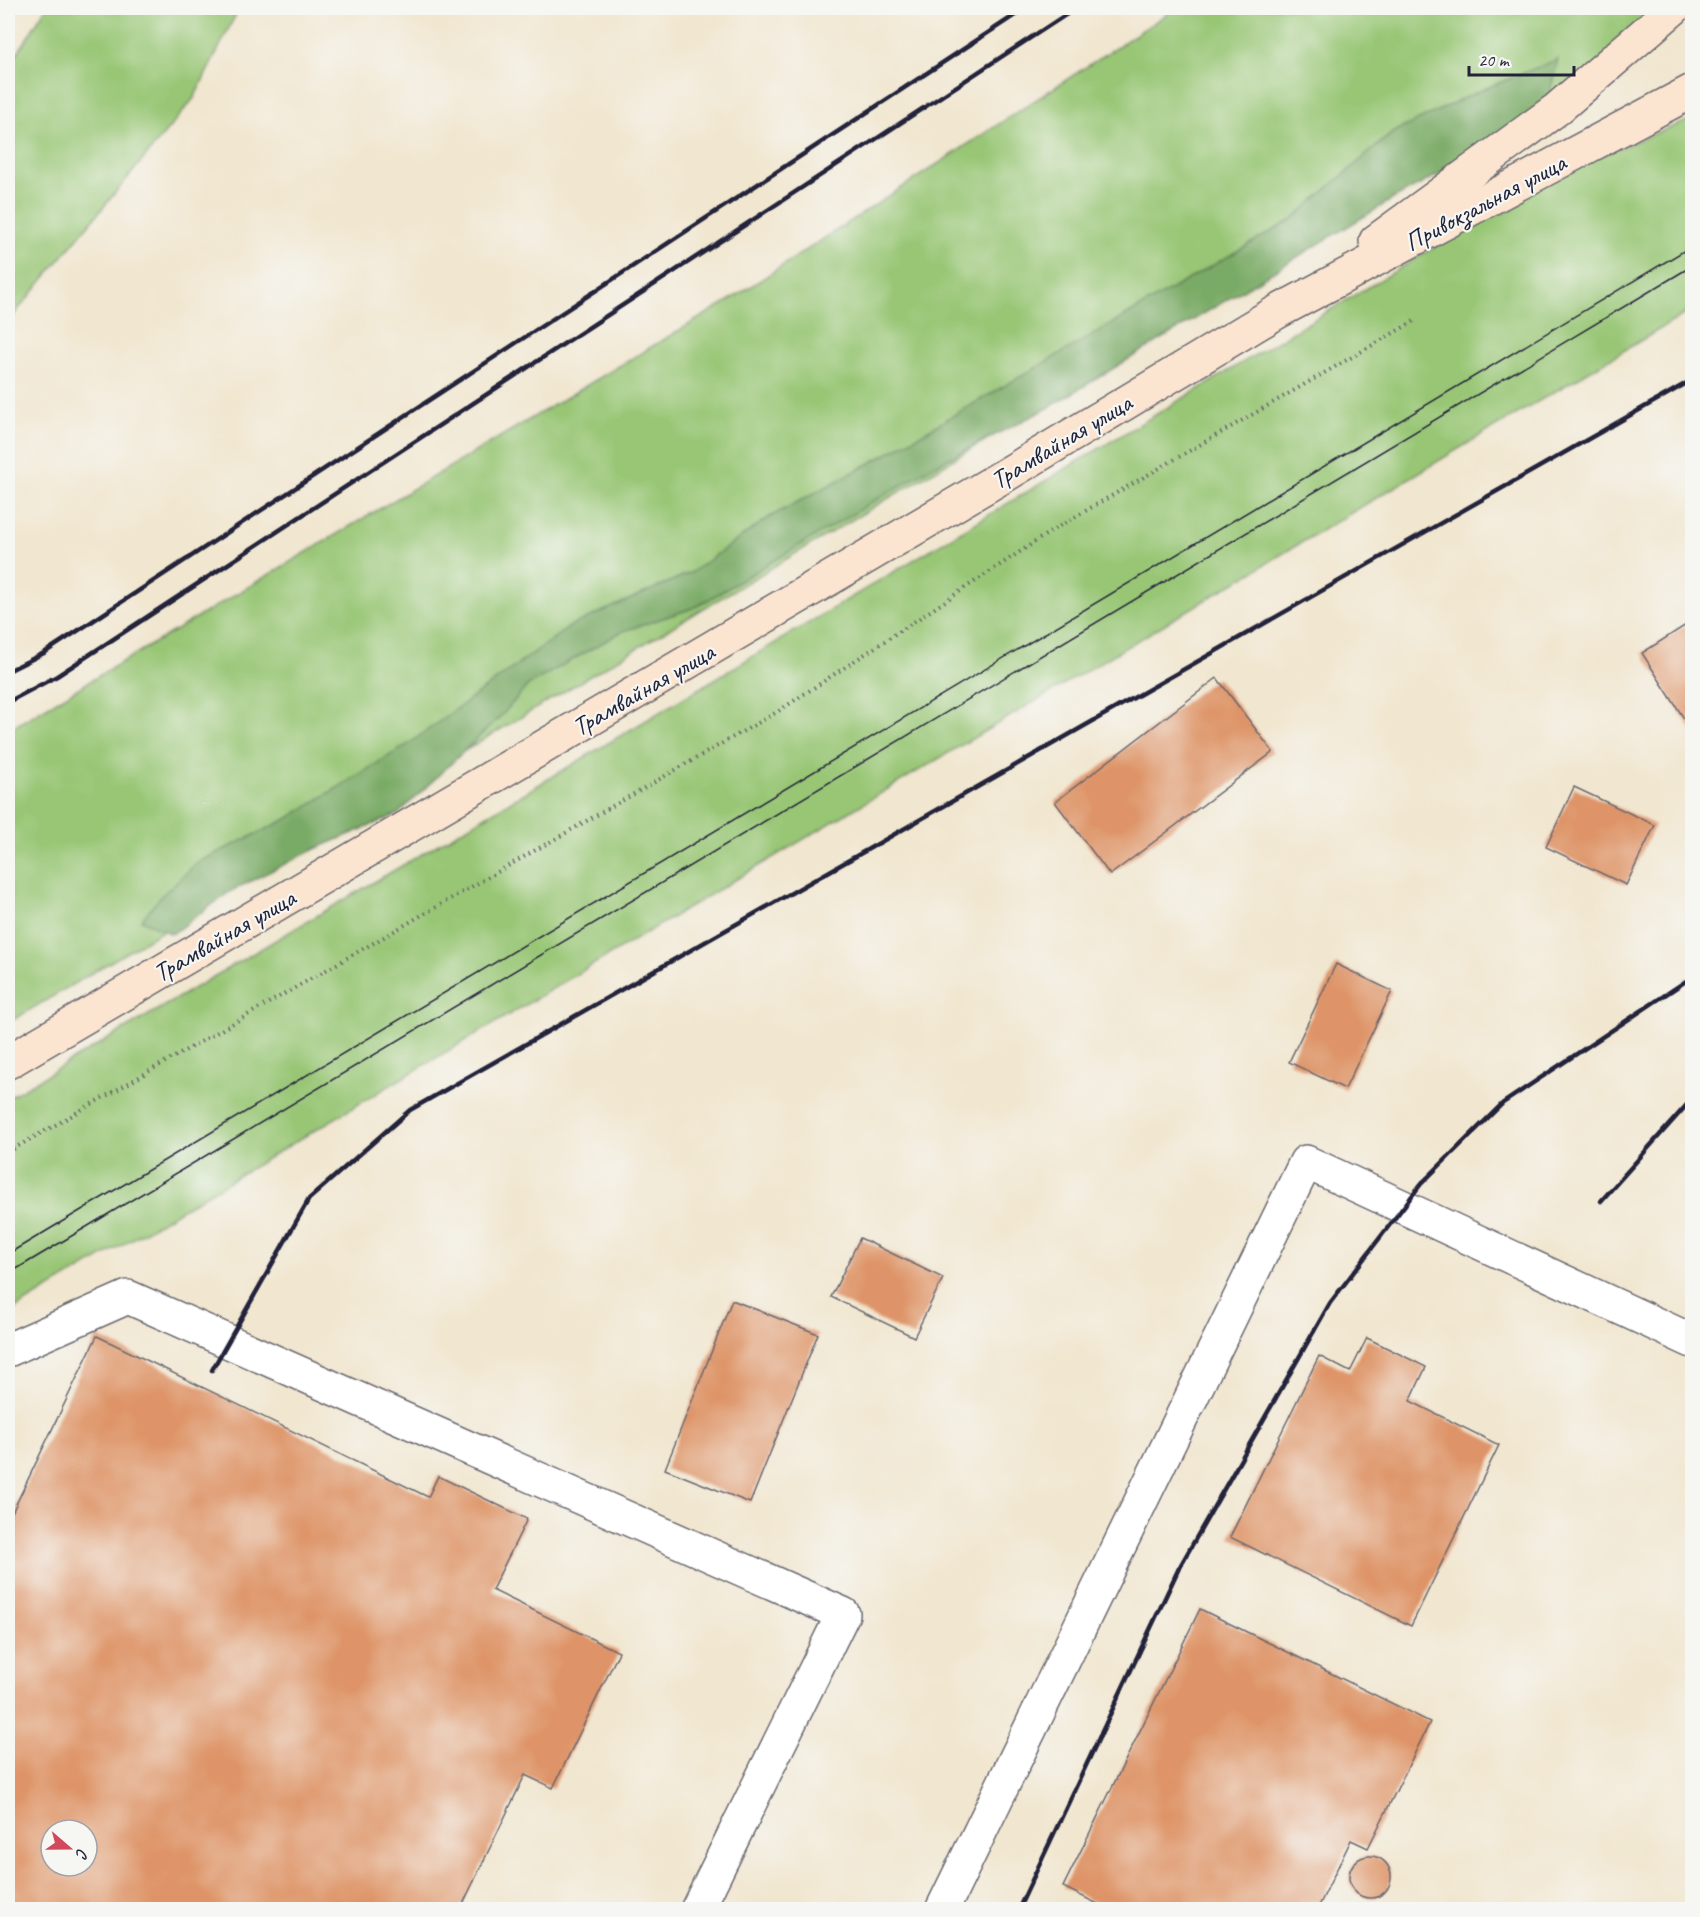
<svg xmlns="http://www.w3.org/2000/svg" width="1700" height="1917" viewBox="0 0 1700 1917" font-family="Caveat,sans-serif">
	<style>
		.green { fill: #98c675; stroke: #5d7458; stroke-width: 1.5 }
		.forest { fill: #7aab66; stroke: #4e6650; stroke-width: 1.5 }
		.building { fill: #de9468; fill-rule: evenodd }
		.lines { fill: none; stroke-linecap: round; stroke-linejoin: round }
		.street-casing { stroke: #6a676f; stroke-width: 36 }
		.secondary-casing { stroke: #6a676f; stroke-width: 36 }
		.path { stroke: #6a676f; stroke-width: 4; stroke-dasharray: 1.5 4.5; stroke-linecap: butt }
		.street { stroke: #fff; stroke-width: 33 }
		.secondary { stroke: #fce5d0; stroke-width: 33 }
		.tram { stroke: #22223b; stroke-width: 1.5 }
		.rail { stroke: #22223b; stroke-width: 4.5 }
		.labels { text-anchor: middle; stroke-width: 4.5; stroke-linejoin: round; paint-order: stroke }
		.street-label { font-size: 26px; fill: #22223b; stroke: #f6f6f2 }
	</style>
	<rect width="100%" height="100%" fill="#f6f6f2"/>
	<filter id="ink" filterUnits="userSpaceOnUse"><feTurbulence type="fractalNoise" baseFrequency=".0167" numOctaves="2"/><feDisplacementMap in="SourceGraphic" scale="12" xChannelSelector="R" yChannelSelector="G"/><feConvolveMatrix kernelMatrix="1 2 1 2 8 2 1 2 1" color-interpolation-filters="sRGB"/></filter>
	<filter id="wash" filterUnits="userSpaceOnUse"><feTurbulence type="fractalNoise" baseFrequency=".008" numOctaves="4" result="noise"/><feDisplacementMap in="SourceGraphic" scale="24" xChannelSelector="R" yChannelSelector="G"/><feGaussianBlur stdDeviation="1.35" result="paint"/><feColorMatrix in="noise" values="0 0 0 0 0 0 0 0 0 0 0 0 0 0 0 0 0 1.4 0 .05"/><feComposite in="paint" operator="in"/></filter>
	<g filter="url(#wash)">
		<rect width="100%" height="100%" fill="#f1e6cf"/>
		<g class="green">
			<polygon points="46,8 239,8 194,98 8,322 8,68"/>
			<polygon points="1176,8 1687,8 1632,55 8,1023 8,730 730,300"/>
			<polygon points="1692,119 1692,310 8,1313 8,1098 530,790 1565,169"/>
		</g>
		<polygon class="forest" points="1558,59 1543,119 1393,199 1048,408 930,468 696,607 621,632 528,685 504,713 398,814 315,849 231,891 172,934 141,920 161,896 198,862 285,820 407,745 572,625 692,572 768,518 885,455 1291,220 1392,133 1477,92"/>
		<g id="blocks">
			<g class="building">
				<polygon points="1692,621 1692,731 1642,653"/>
				<polygon points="1217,678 1273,752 1110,875 1055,802"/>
				<polygon points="1574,787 1655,825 1626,885 1546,847"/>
				<polygon points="1336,964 1392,991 1345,1089 1289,1062"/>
				<polygon points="860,1238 943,1278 914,1337 831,1297"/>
				<polygon points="732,1300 818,1334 750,1503 665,1469"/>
				<path d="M97 1336 428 1497 438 1476 527 1519 492 1590 619 1652 553 1788 525 1775 460 1910H8V1521ZM51 1830H87V1866H51Z"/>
				<polygon points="1367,1338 1426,1367 1410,1401 1499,1445 1411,1626 1230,1537 1319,1356 1350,1372"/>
				<polygon points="1200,1609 1430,1722 1368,1848 1351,1840 1317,1910 1110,1910 1063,1887"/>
				<circle cx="1370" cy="1877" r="21"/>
			</g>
		</g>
	</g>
	<g filter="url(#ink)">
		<use href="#blocks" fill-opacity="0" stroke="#6a676f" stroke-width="1.5"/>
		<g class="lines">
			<g class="street-casing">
				<g id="street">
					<polyline points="8,1350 128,1297 843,1614 697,1910"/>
					<polyline points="942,1910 1306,1162 1692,1341"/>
				</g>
			</g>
			<g class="secondary-casing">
				<g id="secondary">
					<polyline points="1376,241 1557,109 1674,8"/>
					<polyline points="8,1062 1007,474 1277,312 1692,91"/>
				</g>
			</g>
			<polyline class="path" points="8,1152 777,712 1056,528 1416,320"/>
			<use href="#street" class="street"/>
			<use href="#secondary" class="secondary"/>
			<g class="tram">
				<polyline points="8,1254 1692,246"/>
				<polyline points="8,1274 1692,266"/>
			</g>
			<g class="rail">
				<polyline points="8,671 44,653 1026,8"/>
				<polyline points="8,702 57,676 1076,8"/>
				<polyline points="1601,1201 1692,1099"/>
				<polyline points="212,1370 309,1199 410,1110 1692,380"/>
				<polyline points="1018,1910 1179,1568 1330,1303 1421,1184 1503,1103 1692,977"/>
			</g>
		</g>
	</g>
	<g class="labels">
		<g class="street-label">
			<text transform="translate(1485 202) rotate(-28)" y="9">Привокзальная улица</text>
			<text transform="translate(1061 441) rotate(-31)" y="9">Трамвайная улица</text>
			<text transform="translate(643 689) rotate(-30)" y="9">Трамвайная улица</text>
			<text transform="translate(224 935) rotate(-30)" y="9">Трамвайная улица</text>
		</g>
	</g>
	<rect width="1700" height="1917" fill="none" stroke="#f6f6f2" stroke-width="30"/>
	<g transform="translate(69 1848) rotate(110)"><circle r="28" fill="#f6f6f2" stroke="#a1a1a9" stroke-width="1.5"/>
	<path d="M0-4.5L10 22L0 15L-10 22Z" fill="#d1495b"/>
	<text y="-9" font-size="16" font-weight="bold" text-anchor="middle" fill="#22223b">С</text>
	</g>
	<path d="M1469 66v9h105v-9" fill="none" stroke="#22223b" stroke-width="3"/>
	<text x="1478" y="66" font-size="18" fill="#22223b" stroke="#f6f6f2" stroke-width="4.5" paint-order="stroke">20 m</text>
</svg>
